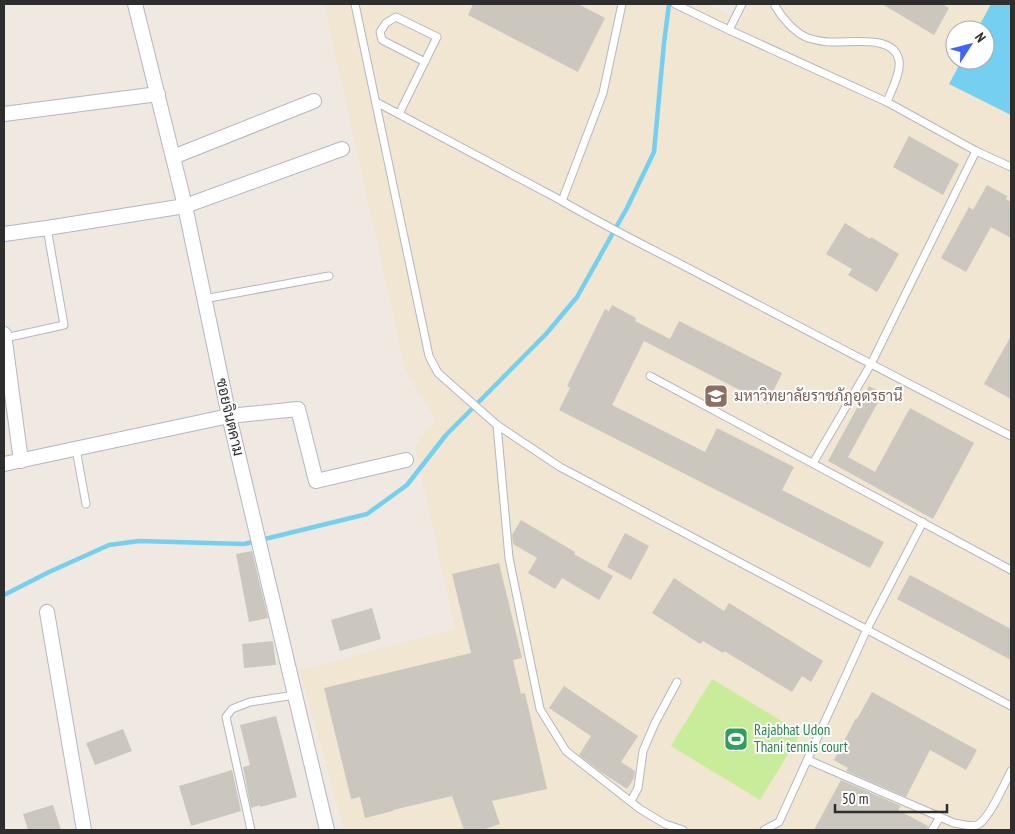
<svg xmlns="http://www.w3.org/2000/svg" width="1015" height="834" viewBox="0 0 1015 834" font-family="'PT Sans Narrow',Sarabun,sans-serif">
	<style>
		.education { fill: #f0e6d1; fill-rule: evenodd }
		.pitch { fill: #c9ec9a }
		.water { fill: #75cff0 }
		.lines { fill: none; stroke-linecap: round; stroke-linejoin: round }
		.stream { stroke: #75cff0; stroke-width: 4.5 }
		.building { fill: #cbc7bf }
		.lane-casing { stroke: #b4b7c1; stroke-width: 9 }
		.street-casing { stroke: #b4b7c1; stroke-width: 16 }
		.lane { stroke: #fff; stroke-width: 7 }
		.street { stroke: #fff; stroke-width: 14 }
		.labels { text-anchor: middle; stroke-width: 4; stroke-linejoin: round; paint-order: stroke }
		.education-label { font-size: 15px; fill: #785e54; stroke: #fff; text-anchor: start }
		.street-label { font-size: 15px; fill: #2e2e2e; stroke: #fff }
		.leisure-label { font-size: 15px; fill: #27864d; stroke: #fff; text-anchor: start }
	</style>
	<rect width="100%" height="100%" fill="#efe9e1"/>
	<path class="education" d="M324 4H709L741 21 749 4H1011V830H344L300 670 455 629 415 446 436 419 406 372ZM955 30H985V60H955Z"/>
	<polygon class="pitch" points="712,679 801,733 760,800 671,746"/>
	<polygon class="water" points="991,4 1011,4 1011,115 949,84 962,60 985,60 985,30 977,30"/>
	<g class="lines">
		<polyline class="stream" points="4,595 49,572 109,545 139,541 244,544 367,514 407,485 446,435 546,334 577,297 627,208 654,152 664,43 669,4"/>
	</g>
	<g class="building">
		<polygon points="473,4 578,4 605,18 578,72 468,15"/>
		<polygon points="882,4 942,4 949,8 934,35"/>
		<polygon points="909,136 959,164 943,195 893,167"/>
		<polygon points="987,185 1007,196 1006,199 1011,202 1011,238 991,227 966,272 941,258 969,207 973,210"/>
		<polygon points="845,223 870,239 871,237 899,254 877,292 848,275 852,269 826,254"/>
		<polygon points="612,305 636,318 635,321 670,339 679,321 782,373 767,404 644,341 612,405 705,452 717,428 794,467 782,490 884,542 870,568 559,410 570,388 567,386 605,309 609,311"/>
		<polygon points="1011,336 1011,399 984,384"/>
		<polygon points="869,386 883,393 848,457 875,472 910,408 974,443 933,519 828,461"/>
		<polygon points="521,520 575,552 574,554 613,576 599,600 562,578 555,589 528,573 537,558 513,544 512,535"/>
		<polygon points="625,533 649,546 631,580 607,567"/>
		<polygon points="252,551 268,618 249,622 236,554"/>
		<polygon points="499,563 522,658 513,660 521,694 525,693 547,789 492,801 500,824 482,830 464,830 452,796 393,810 393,811 365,818 360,797 351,799 324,688 471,653 452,574"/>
		<polygon points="910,575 1011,629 1011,660 897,599"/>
		<polygon points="674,578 724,611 729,603 823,661 811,682 802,676 792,692 724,651 723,653 703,641 700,644 652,613"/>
		<polygon points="372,608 381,639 340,651 331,620"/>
		<polygon points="273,641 276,665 244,668 242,644"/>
		<polygon points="564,686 638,736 621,762 635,771 634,778 627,789 601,772 579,755 591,736 549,708"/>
		<polygon points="872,692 977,750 966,770 930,750 906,797 846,771 848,768 834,760 856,718 857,719"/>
		<polygon points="276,716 297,797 260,807 260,805 251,808 243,767 250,765 240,725"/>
		<polygon points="123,729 132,751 95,765 86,743"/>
		<polygon points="232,770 241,811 191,826 179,786"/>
		<polygon points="841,780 901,806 898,810 928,826 927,830 814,830"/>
		<polygon points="53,805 61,830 28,830 23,814"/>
	</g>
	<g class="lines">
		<g class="lane-casing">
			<g id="lane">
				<polyline points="355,4 429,356 438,373 497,425 560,467 1011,706"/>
				<polyline points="675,4 729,30 887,102 976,151 1011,167"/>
				<path d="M776 4 775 6C782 18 795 33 808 38 815 40 824 42 831 42 850 43 895 34 899 61 901 73 891 91 887 102"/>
				<polyline points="729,30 742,4"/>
				<path d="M376 102 562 201C610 229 660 253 709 279 810 332 910 385 1011 436"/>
				<polyline points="399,114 437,37 396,17 386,23 380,32 382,40 425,62"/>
				<polyline points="562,201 603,93 622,4"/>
				<polyline points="204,299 329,276"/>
				<polyline points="5,338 64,325 47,228"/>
				<polyline points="650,376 1011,570"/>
				<polyline points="497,425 509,558 540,709 566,751 640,809 665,824 683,830"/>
				<polyline points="76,449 86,504"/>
				<polyline points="813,463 871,364 976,151"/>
				<path d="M808 760 954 823C962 824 969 827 977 825 988 821 1005 783 1011 771"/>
				<polyline points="631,801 638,788 643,751 655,723 677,682"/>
				<polyline points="251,830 226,717 232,709 250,702 295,695"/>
				<polyline points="764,830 779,822 867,629 923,522"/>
				<polyline points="932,830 940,817"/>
			</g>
		</g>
		<g class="street-casing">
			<g id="street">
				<polyline points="135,4 185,206 229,416 327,830"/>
				<polyline points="4,114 158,94"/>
				<polyline points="173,157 314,101"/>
				<polyline points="4,234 47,228 185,206 342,149"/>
				<polyline points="4,334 21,461"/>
				<polyline points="4,464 229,416 298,409 316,481 406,460"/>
				<polyline points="47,612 84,830"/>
			</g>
		</g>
		<use href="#lane" class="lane"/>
		<use href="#street" class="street"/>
	</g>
	<defs>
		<g id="university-square" transform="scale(1.25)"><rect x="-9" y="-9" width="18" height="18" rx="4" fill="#8d6e63" stroke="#fff"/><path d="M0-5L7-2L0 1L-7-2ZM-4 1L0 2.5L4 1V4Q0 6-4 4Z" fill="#fff"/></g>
		<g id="stadium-square" transform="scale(1.25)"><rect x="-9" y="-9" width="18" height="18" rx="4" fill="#2e9e5b" stroke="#fff"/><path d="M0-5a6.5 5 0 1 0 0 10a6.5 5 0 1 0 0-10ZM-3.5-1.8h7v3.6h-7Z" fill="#fff"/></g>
	</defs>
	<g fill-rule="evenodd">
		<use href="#university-square" x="716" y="396"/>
		<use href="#stadium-square" x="736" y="739"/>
	</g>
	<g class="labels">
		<g class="education-label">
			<text x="734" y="401">มหาวิทยาลัยราชภัฏอุดรธานี</text>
		</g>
		<g class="street-label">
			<text transform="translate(230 417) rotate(77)" y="5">ซอยจินตคาม</text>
		</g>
		<g class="leisure-label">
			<text x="754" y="735">Rajabhat Udon<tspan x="754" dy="17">Thani tennis court</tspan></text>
		</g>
	</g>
	<rect width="1015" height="834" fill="none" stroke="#2e2e2e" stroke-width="10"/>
	<g transform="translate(970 45) rotate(54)"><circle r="24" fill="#ffffff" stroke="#ababab"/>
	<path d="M0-4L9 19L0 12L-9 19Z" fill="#4264fb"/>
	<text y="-8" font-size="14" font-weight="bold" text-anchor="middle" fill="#2e2e2e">N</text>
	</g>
	<path d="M835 804v8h112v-8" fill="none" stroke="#2e2e2e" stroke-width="2.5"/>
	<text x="842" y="804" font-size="15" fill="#2e2e2e" stroke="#ffffff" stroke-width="4" paint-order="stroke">50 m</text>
</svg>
